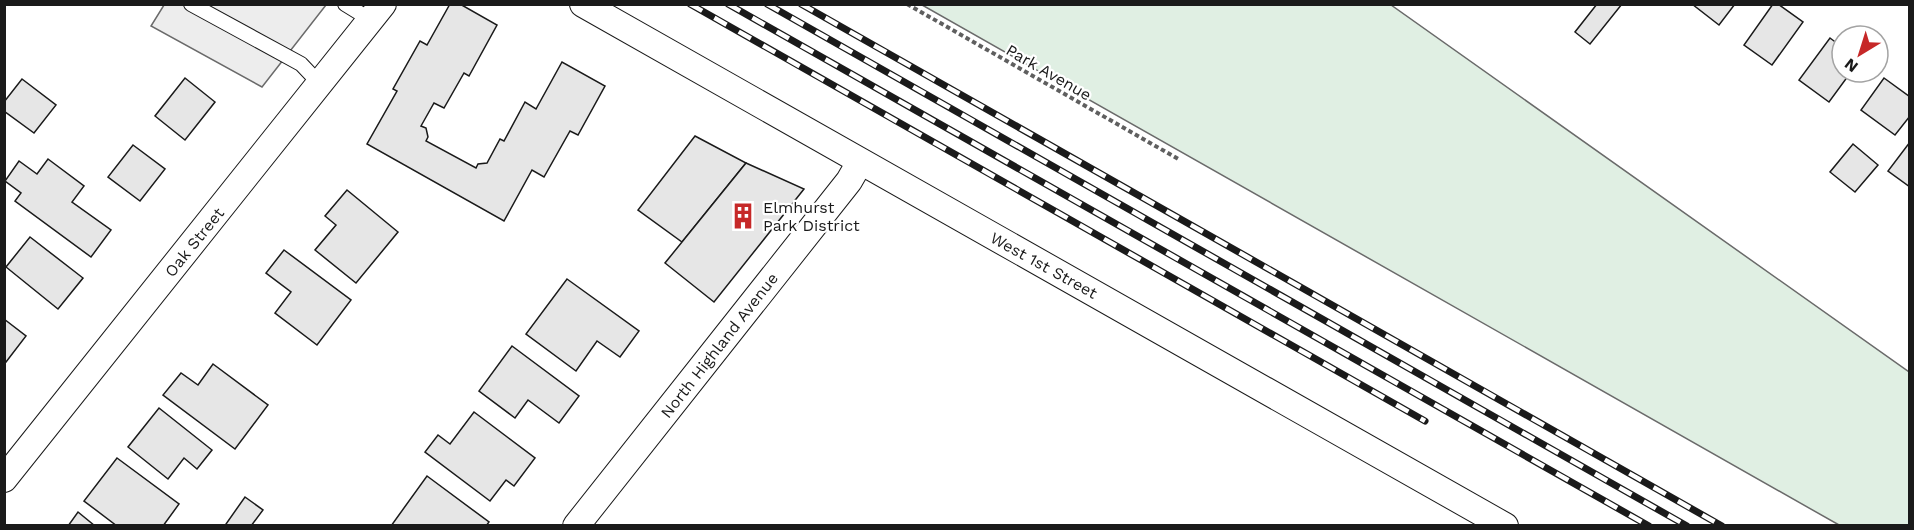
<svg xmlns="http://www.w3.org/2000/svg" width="1914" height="530" viewBox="0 0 1914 530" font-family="'Work Sans',sans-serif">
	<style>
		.green { fill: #e0efe3; stroke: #6a6a6a; stroke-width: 1.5 }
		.parking { fill: #ededed; stroke: #6a6a6a; stroke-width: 1.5 }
		.building { fill: #e6e6e6; stroke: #1a1a1a; stroke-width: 1.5 }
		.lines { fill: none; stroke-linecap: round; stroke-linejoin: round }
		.service-casing { stroke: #1a1a1a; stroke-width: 16 }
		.minor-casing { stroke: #1a1a1a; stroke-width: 28 }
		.path { stroke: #5f5f5f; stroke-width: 4; stroke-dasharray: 4.5 3; stroke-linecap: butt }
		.service { stroke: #fff; stroke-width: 14 }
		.minor { stroke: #fff; stroke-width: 26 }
		.rail-casing { stroke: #1a1a1a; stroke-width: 7 }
		.rail { stroke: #fff; stroke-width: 4.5; stroke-dasharray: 14; stroke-linecap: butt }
		.labels { text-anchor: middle; stroke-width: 4.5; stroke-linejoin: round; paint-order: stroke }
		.street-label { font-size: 16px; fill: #1a1a1a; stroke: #fff }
		.poi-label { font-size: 16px; fill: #1a1a1a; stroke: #fff; text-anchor: start }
	</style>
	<rect width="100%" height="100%" fill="#fff"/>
	<polygon class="green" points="922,5 1391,5 1909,372 1909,525 1839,525"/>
	<polygon class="parking" points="164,5 326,5 262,87 151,26"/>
	<g class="building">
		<polygon points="450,4 460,4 497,25 469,76 464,73 444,108 434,103 421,126 426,128 428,137 426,141 476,168 478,164 487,163 500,139 504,141 525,102 536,109 562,62 605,86 578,135 570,131 544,177 532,170 504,221 367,144 397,91 393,89 420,41 427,45"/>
		<polygon points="1597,4 1622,4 1590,44 1575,32"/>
		<polygon points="1692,4 1735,4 1719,25"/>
		<polygon points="1773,4 1778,4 1803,22 1772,65 1744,45"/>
		<polygon points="1830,38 1842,47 1842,72 1851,72 1829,102 1799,80"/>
		<polygon points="185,78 215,102 185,140 155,116"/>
		<polygon points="1884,78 1910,97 1910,116 1895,135 1861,110"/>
		<polygon points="22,79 56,105 34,133 4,111 4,102"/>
		<polygon points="695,136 746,163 682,242 638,210"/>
		<polygon points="1910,142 1910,187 1888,171"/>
		<polygon points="1853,144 1878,165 1855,192 1830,172"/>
		<polygon points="133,145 165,169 140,201 108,177"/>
		<polygon points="48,159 84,186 72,202 111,230 91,257 15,201 21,193 5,181 19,161 37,174"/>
		<polygon points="746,163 804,189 714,302 665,263"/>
		<polygon points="347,190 398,232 356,283 315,250 336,225 325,216"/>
		<polygon points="30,237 83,278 58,309 6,267"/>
		<polygon points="284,250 351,300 317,345 275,313 291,292 266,273"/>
		<polygon points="567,279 639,331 620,357 597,341 576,371 526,334"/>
		<polygon points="4,319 26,336 6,362 4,361"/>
		<polygon points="512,346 579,396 559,423 528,400 515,418 479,391"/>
		<polygon points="213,364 268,405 235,449 163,395 181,373 198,385"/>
		<polygon points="159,408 212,450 197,469 184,458 168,479 128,447"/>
		<polygon points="474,412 535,458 514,486 506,480 490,501 425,452 438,435 450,444"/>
		<polygon points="117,458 179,504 163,526 117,526 84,501"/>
		<polygon points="427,476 489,522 486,526 391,526"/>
		<polygon points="245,497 263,510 251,526 229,526 226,524"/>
		<polygon points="78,512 95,526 68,526"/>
	</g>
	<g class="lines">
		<g class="service-casing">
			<g id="service">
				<polyline points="191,4 301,64 320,84"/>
				<polyline points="345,4 371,20"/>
			</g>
		</g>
		<g class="minor-casing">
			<g id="minor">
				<polyline points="583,4 1505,526"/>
				<polyline points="4,479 383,4"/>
				<polyline points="576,526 849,181 860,162"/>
			</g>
		</g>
		<polyline class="path" points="907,4 1180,160"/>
		<use href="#service" class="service"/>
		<use href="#minor" class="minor"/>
		<g class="rail-casing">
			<g id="rail">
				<polyline points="690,4 1425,421"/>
				<polyline points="728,4 1649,526"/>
				<polyline points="767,4 1687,526"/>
				<polyline points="801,4 1722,526"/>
			</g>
		</g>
		<use href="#rail" class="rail"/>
	</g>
	<defs>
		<g id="building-bare" transform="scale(2.07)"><path d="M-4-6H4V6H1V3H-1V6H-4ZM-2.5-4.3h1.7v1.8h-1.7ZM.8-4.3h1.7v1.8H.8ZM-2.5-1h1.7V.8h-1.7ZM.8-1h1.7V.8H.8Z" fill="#c62828" stroke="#fff" stroke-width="2.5" paint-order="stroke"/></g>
	</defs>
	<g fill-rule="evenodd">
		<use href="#building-bare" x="743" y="216"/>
	</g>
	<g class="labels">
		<g class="street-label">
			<text transform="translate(1049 72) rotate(30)" y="6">Park Avenue</text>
			<text transform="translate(194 242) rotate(-51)" y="6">Oak Street</text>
			<text transform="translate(1044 265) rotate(29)" y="6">West 1st Street</text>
			<text transform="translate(719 345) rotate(-52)" y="6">North Highland Avenue</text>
		</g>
		<g class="poi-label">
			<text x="763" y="213">Elmhurst<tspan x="763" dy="18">Park District</tspan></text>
		</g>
	</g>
	<rect width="1914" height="530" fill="none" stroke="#1a1a1a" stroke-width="12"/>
	<g transform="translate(1860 54) rotate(218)"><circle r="28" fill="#ffffff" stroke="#a3a3a3" stroke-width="1.5"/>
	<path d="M0-4.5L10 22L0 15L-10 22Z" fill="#c62828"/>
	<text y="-9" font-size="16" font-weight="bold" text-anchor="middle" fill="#1a1a1a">N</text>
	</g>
</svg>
